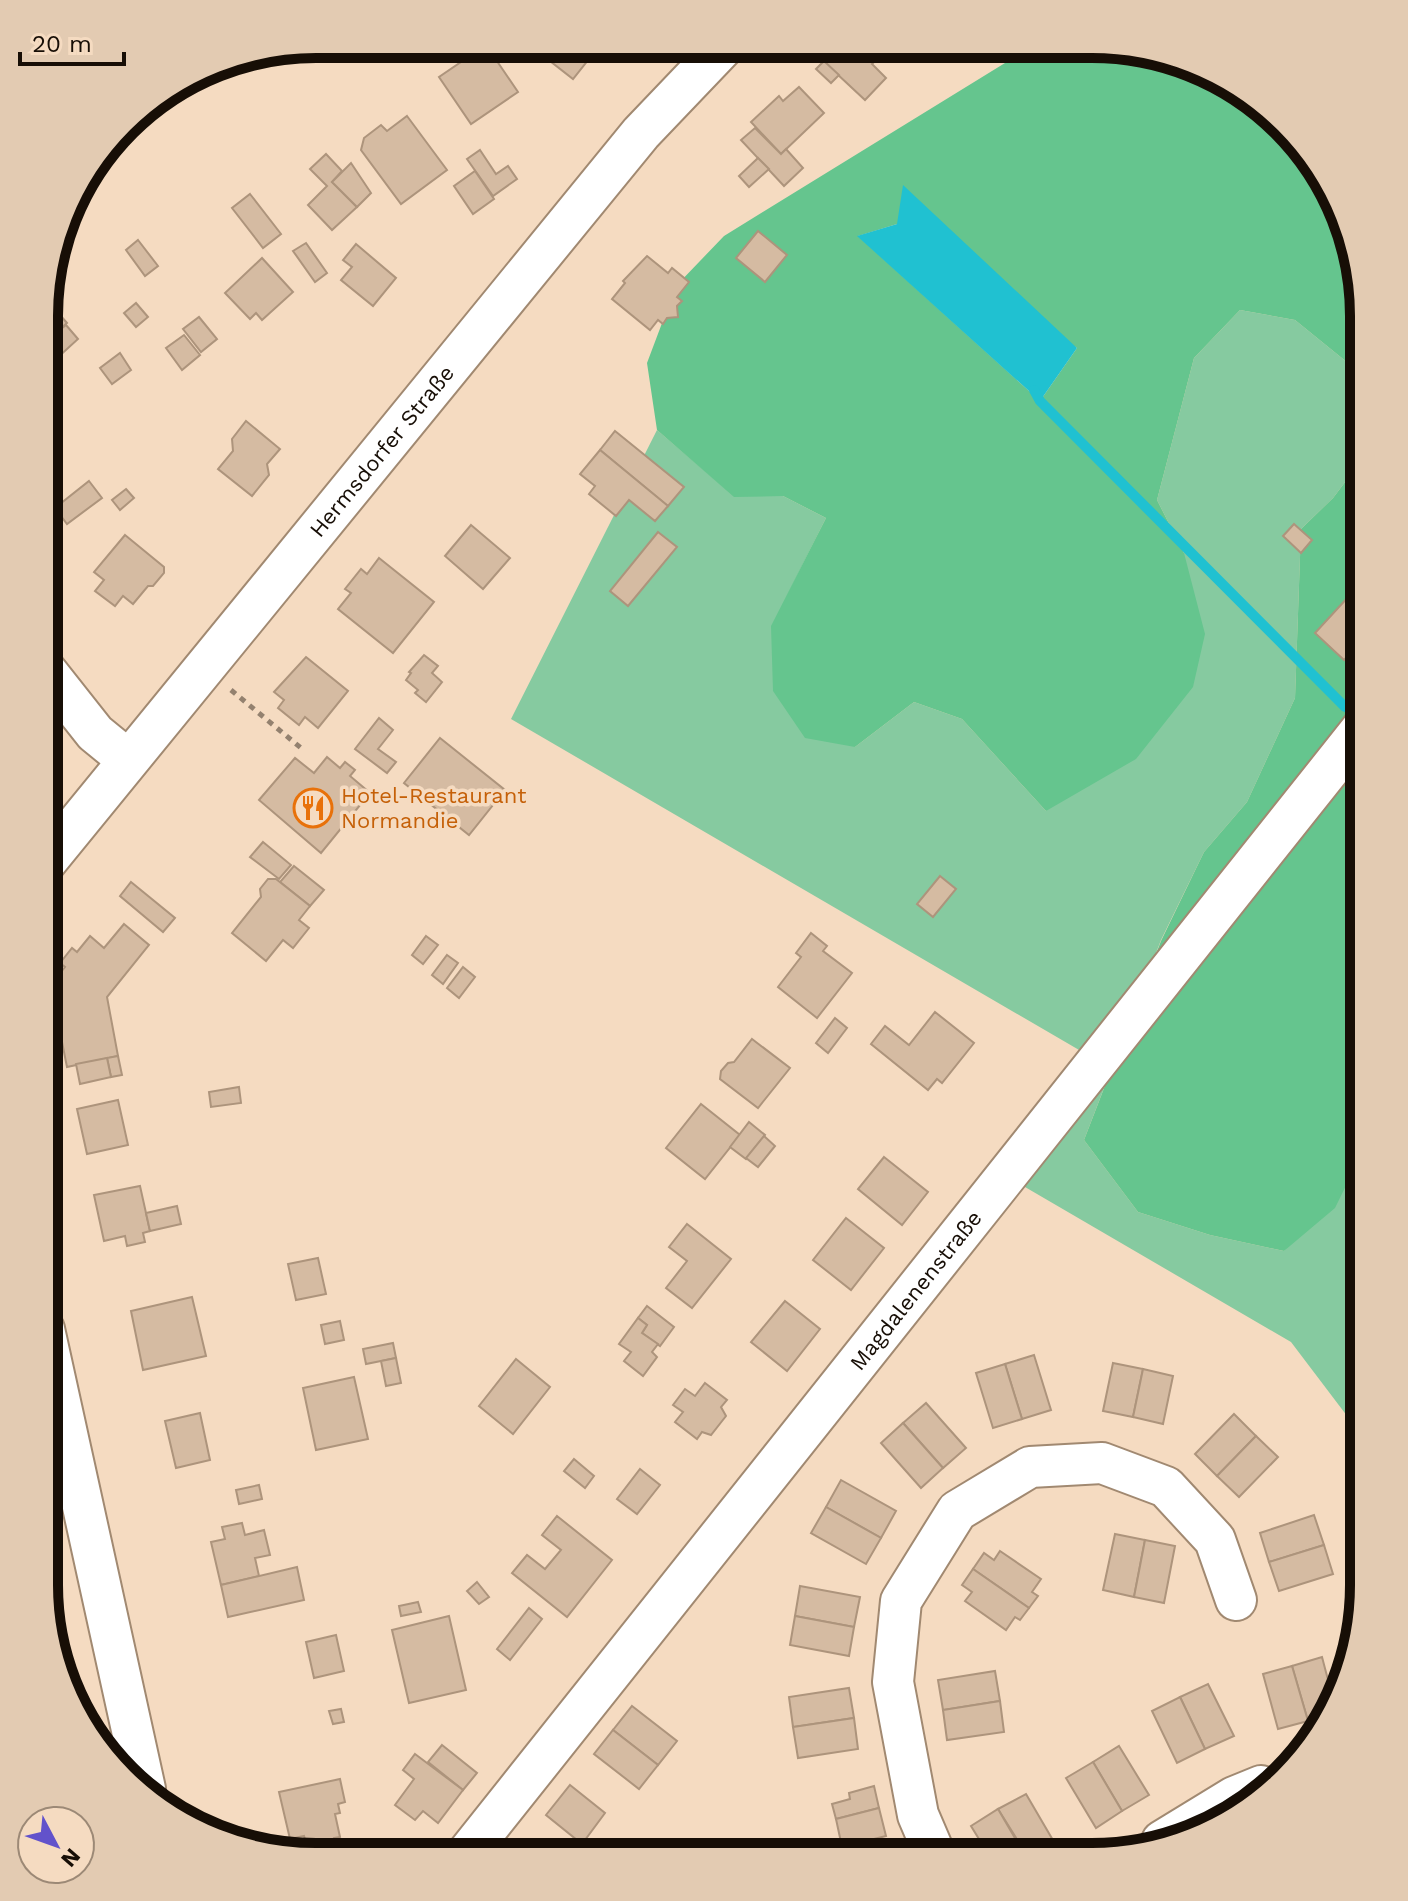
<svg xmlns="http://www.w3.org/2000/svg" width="1408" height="1901" viewBox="0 0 1408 1901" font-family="'Work Sans',sans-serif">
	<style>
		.green { fill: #86caa0 }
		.forest { fill: #65c58e; fill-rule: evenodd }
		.water { fill: #20c1d1 }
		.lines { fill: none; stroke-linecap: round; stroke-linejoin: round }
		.stream { stroke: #20c1d1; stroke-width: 10 }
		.building { fill: #d5bba2; stroke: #ad947c; stroke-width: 2 }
		.minor-casing { stroke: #a18971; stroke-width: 44 }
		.path { stroke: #93816f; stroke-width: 5; stroke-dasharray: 6 6; stroke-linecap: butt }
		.minor { stroke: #fff; stroke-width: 40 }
		.labels { text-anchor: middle; stroke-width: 7; stroke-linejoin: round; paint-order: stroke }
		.street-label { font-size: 22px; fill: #170e06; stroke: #f5dbc1 }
		.food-label { font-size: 22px; fill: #c56008; stroke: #f5dbc1; text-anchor: start }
		.rim { fill: none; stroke: #170e06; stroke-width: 10 }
	</style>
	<rect width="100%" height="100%" fill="#f5dbc1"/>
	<polygon class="green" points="1240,310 1295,320 1364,376 1364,457 1333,498 1301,529 1295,698 1247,802 1204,852 1161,940 1084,1140 1138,1212 1210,1235 1284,1251 1362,1154 1364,1149 1363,1437 1291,1342 1006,1176 1098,1061 511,719 657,430 734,496 783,496 826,518 772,626 855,747 914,702 962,719 1046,811 1184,553 1157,500 1194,358"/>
	<g class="forest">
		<path d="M1050 46H1128L1243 90 1336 196 1364 316V376L1295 320 1240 310 1194 358 1157 500 1184 553 1205 634 1193 687 1136 759 1046 811 962 719 914 702 855 747 805 738 773 691 771 626 826 518 783 496 734 497 657 430 647 363 676 286 724 236 1005 63ZM897 224 1077 348 1040 401 858 236Z"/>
		<polygon points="1364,457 1364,1149 1335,1208 1284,1251 1210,1235 1138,1212 1084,1140 1161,941 1204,852 1247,802 1295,698 1301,529 1333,498"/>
	</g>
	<polygon class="water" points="903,185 1077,348 1040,401 857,236 897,224"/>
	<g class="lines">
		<polyline class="stream" points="1034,390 1040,401 1345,707"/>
	</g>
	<g class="building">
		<polygon points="486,45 518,92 471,124 439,77"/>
		<polygon points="540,45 600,45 573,79 536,50"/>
		<polygon points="834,46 889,46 872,64 886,78 865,100 821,59"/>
		<polygon points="824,61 839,75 831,83 816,69"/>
		<polygon points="799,87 824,113 781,154 751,122 779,96 783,101"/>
		<polygon points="407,116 447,170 401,204 361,150 364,138 381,125 387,131"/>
		<polygon points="755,128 781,154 786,149 803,168 784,186 741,140"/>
		<polygon points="480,150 496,174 508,166 517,179 493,196 467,159"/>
		<polygon points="326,154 342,171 332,182 357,207 332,230 308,205 327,186 310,169"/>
		<polygon points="758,158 769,169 749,187 739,176"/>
		<polygon points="351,163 371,193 357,207 332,182"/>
		<polygon points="475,171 494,199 473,214 454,186"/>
		<polygon points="250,194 281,234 263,248 232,208"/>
		<polygon points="758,231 787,255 765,282 736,258"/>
		<polygon points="138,240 158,266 145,276 126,250"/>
		<polygon points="306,243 327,273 315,282 293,251"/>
		<polygon points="356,244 396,278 373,306 341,280 352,267 343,260"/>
		<polygon points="647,256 668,273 672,268 689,282 677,297 682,301 677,306 678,317 667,318 663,324 658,320 650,330 612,299 625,283 623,281"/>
		<polygon points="262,258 293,292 262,320 256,313 250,319 225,293"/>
		<polygon points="46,299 67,323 46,341"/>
		<polygon points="136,303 148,317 136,327 124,313"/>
		<polygon points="199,317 217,339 201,352 183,329"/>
		<polygon points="66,325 78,339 56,359 46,348 46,341"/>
		<polygon points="184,335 200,355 182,370 166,348"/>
		<polygon points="120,353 131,370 112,384 100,368"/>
		<polygon points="246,421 280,449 267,464 269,475 252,496 218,469 233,451 232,439"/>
		<polygon points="615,431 684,487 668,506 600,450"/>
		<polygon points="600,450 668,506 655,521 629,500 616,516 589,494 595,486 580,474"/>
		<polygon points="89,481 102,498 67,524 55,508"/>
		<polygon points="46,484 54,495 46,501"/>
		<polygon points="126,489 134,498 120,510 112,500"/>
		<polygon points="1294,524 1312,540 1301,553 1283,536"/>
		<polygon points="471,525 510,558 483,589 445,556"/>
		<polygon points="658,532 677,547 628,606 610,591"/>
		<polygon points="125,535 164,567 164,573 153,586 148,586 133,604 123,596 115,606 95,591 104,580 94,572"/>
		<polygon points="379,558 434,602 393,653 338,609 351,593 345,589 361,569 367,574"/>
		<polygon points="1350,595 1364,607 1364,639 1344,660 1315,633"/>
		<polygon points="424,655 438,666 432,673 442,682 426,702 415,693 418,690 406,680 411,673 409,672"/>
		<polygon points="306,657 348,691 318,728 305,717 299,725 278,708 284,700 274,692"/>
		<polygon points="379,718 393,730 378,749 396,762 387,773 355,749"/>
		<polygon points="440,738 505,790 469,835 404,783"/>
		<polygon points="327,757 340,768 345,762 355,770 350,776 370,793 321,853 259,800 295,758 314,773"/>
		<polygon points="263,842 291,865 279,879 250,857"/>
		<polygon points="294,866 324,890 310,906 280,882"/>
		<polygon points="940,876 956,889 933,917 917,904"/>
		<polygon points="268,879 276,879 310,906 299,920 309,928 293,948 283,940 266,961 232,933 261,897 260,889"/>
		<polygon points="131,882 175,918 163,932 120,896"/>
		<polygon points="124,924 149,945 107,997 118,1056 67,1067 62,1042 56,1043 52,1024 58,1023 50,986 65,967 60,963 72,948 77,952 90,936 104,948"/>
		<polygon points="811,933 827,946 823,951 852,973 817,1018 778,987 801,957 796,953"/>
		<polygon points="426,936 438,945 423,964 412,955"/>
		<polygon points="447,955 458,963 443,984 432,975"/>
		<polygon points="463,967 475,977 459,998 447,988"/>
		<polygon points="935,1012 974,1043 942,1083 937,1079 928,1090 871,1044 885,1026 909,1045"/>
		<polygon points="835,1018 847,1028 828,1053 816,1043"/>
		<polygon points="752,1039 790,1068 758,1108 720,1079 721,1071 728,1063 734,1062"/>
		<polygon points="118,1056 122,1075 111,1077 107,1058"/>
		<polygon points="107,1058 111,1077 80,1084 76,1064"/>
		<polygon points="239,1087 241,1103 211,1107 209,1092"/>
		<polygon points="118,1100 128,1145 87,1154 77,1109"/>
		<polygon points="701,1104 740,1135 705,1179 666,1148"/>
		<polygon points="749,1122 765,1135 746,1159 730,1147"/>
		<polygon points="764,1136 775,1146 758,1167 746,1158"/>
		<polygon points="884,1157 928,1192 902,1225 858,1189"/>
		<polygon points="140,1186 150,1231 143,1233 145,1242 127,1246 125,1236 104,1241 94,1195"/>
		<polygon points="177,1206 181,1224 150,1231 146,1213"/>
		<polygon points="846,1218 884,1248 851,1290 813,1260"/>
		<polygon points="687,1224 731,1259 692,1308 666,1288 687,1261 669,1247"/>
		<polygon points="318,1258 326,1294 296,1300 288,1264"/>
		<polygon points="192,1297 206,1356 143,1370 131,1311"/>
		<polygon points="785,1301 820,1329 787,1371 751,1342"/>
		<polygon points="647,1306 674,1327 660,1346 642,1333 647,1325 638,1318"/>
		<polygon points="638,1318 647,1325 642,1333 658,1344 652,1352 657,1357 643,1376 624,1361 631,1352 619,1344"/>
		<polygon points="340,1321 344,1340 325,1344 321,1325"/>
		<polygon points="393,1343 396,1358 366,1364 363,1349"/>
		<polygon points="1034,1355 1051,1410 1022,1419 1005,1364"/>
		<polygon points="396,1358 401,1383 386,1386 381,1361"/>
		<polygon points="516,1359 550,1387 513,1434 479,1406"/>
		<polygon points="1113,1363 1143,1369 1133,1417 1103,1411"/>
		<polygon points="1005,1364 1022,1419 993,1428 976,1373"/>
		<polygon points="1143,1369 1173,1376 1163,1424 1133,1417"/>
		<polygon points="354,1377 368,1439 316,1450 303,1388"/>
		<polygon points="705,1383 727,1400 721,1407 726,1416 711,1435 702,1432 697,1439 675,1422 683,1412 673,1405 685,1389 695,1396"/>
		<polygon points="926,1403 966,1448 943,1468 903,1423"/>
		<polygon points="200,1413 210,1460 176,1468 165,1421"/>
		<polygon points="1234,1414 1256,1436 1217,1476 1195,1454"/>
		<polygon points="903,1423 943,1468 921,1488 881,1443"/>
		<polygon points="1256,1436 1278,1457 1239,1497 1217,1476"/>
		<polygon points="574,1459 594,1476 585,1488 564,1471"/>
		<polygon points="640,1469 660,1485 637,1514 617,1499"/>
		<polygon points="841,1480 896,1511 881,1538 826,1507"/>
		<polygon points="259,1485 262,1499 239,1504 236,1490"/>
		<polygon points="826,1507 881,1538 866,1564 811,1533"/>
		<polygon points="1314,1515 1324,1545 1269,1562 1260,1533"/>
		<polygon points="557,1516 612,1560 567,1617 512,1573 527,1555 545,1569 561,1550 542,1535"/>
		<polygon points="242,1523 245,1535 264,1530 270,1555 255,1558 259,1576 221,1585 211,1542 225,1539 222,1527"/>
		<polygon points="1115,1534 1145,1540 1134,1597 1103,1590"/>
		<polygon points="1145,1540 1175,1546 1164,1603 1134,1597"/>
		<polygon points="1324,1545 1333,1574 1279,1591 1269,1562"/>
		<polygon points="1000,1551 1041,1579 1032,1592 1038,1596 1029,1608 973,1569 984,1553 994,1560"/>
		<polygon points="297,1567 304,1600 228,1617 221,1585"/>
		<polygon points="973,1569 1029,1608 1020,1620 1015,1617 1006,1630 965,1601 972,1592 962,1585"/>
		<polygon points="477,1582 489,1597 479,1604 467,1591"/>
		<polygon points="800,1586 860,1597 854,1627 795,1616"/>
		<polygon points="418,1602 421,1612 401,1616 399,1606"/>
		<polygon points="529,1608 542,1619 510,1660 497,1649"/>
		<polygon points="449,1616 466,1690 409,1703 392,1630"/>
		<polygon points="795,1616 854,1627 849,1656 790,1645"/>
		<polygon points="336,1635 344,1671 314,1678 306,1642"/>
		<polygon points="1322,1657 1332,1695 1325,1716 1308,1721 1292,1666"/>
		<polygon points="1292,1666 1308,1721 1278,1729 1263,1674"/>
		<polygon points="995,1671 1000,1701 943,1710 938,1680"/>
		<polygon points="1208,1684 1234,1736 1205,1749 1180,1697"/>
		<polygon points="849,1688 854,1718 793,1727 789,1697"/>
		<polygon points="1180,1697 1205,1749 1177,1763 1152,1711"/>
		<polygon points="1000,1701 1004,1732 947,1740 943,1710"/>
		<polygon points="632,1706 677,1741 658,1765 613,1730"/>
		<polygon points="341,1709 344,1722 333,1724 329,1711"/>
		<polygon points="854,1718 858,1749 798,1758 793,1727"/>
		<polygon points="613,1730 658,1765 639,1789 594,1754"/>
		<polygon points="442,1745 477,1773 463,1790 428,1762"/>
		<polygon points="1119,1746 1149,1795 1122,1811 1093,1762"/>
		<polygon points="415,1754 463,1790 438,1823 423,1811 415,1820 395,1805 414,1779 403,1770"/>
		<polygon points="1093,1762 1122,1811 1096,1828 1066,1778"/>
		<polygon points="340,1779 345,1802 338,1804 340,1813 335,1814 340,1837 334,1838 335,1844 308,1850 304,1836 290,1839 279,1792"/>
		<polygon points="570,1785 605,1813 582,1844 546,1815"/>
		<polygon points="874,1786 879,1808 836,1819 832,1804 850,1799 849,1793"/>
		<polygon points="1026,1794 1054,1842 1028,1857 998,1809"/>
		<polygon points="879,1808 886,1836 842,1847 836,1819"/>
		<polygon points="998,1809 1026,1857 990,1857 971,1826"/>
	</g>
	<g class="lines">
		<g class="minor-casing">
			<g id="minor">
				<polyline points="46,671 95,733 128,760"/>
				<path id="s1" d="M45 863 641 133 725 45"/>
				<polyline points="44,1329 145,1789"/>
				<polyline points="1162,1841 1234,1797 1261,1786"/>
				<path id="s2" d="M466 1855 1364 726"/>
				<polyline points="936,1857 918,1815 893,1682 901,1601 957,1511 1030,1467 1102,1463 1166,1487 1215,1540 1236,1600"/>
			</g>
		</g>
		<polyline class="path" points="231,690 301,748"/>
		<use href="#minor" class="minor"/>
	</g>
	<defs>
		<g id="restaurant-ring" transform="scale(2)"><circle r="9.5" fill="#f5dbc1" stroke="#e8710a" stroke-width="1.5"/><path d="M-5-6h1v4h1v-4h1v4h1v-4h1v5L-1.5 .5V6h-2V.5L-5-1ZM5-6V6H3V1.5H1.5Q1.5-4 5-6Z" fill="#e8710a"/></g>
	</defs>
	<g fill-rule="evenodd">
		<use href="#restaurant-ring" x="313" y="808"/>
	</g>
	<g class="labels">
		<g class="street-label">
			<text dy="8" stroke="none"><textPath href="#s1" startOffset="532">Hermsdorfer Straße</textPath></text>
			<text dy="8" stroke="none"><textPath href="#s2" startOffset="722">Magdalenenstraße</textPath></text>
		</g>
		<g class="food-label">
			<text x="341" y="803">Hotel-Restaurant<tspan x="341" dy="25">Normandie</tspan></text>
		</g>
	</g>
	<path d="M0 0H1408V1901H0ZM316 58H1092A258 258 0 0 1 1350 316V1585A258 258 0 0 1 1092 1843H316A258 258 0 0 1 58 1585V316A258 258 0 0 1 316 58Z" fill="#e3cbb2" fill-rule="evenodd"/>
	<path class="rim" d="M316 58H1092A258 258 0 0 1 1350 316V1585A258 258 0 0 1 1092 1843H316A258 258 0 0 1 58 1585V316A258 258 0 0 1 316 58Z"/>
	<g transform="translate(56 1845) rotate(131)"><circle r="38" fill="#f5dbc1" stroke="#9c8976" stroke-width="2"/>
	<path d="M0-6L14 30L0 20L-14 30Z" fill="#6252cb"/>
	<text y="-12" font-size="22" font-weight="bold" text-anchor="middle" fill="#170e06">N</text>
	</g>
	<path d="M20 52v12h104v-12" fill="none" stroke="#170e06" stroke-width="4"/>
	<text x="32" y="52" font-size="24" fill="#170e06" stroke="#f5dbc1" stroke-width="6" paint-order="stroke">20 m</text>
</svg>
